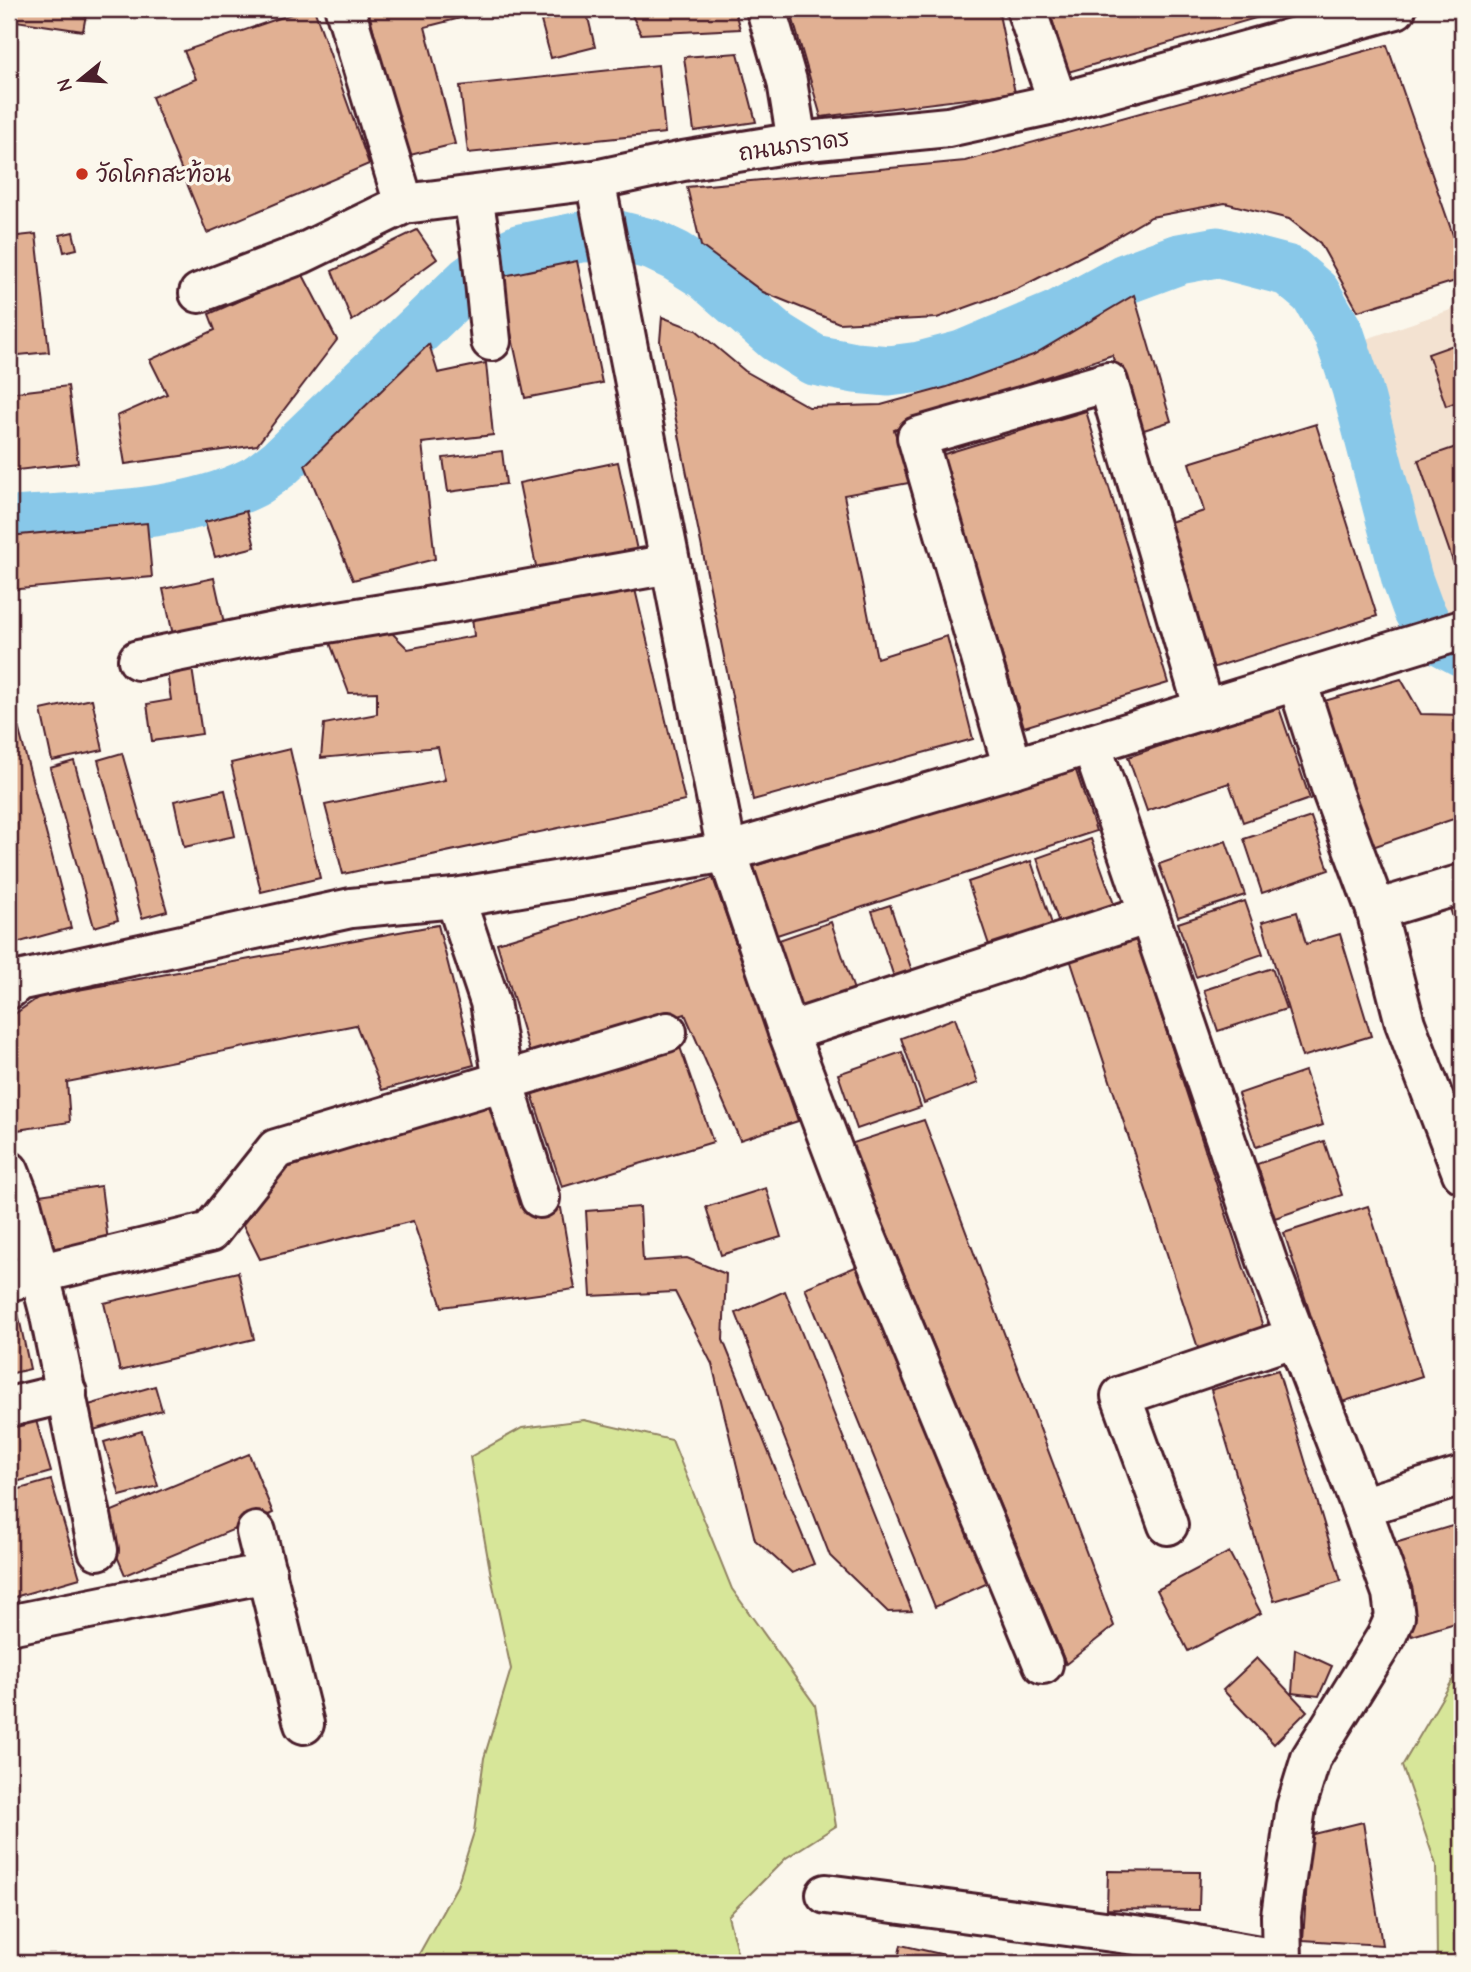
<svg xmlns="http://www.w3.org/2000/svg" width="1471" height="1972" viewBox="0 0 1471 1972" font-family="'Comic Neue','Playpen Sans Thai',sans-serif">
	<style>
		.built { fill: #f3e2d1 }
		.green { fill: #d7e699; stroke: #908262; stroke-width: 2 }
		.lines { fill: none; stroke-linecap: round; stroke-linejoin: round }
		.river { stroke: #88c8e9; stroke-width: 51 }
		.building { fill: #e1b093; stroke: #4a1f2b; stroke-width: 2 }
		.minor-casing { stroke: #4a1f2b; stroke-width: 44 }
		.minor { stroke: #fbf7ec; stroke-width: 38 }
		.poi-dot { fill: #c8321e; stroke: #fbf7ec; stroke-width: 2.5 }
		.labels { text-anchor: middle; stroke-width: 7; stroke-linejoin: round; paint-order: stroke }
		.street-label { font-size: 23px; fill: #4a1f2b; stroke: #fbf7ec }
		.poi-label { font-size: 23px; fill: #4a1f2b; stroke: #fbf7ec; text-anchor: start }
	</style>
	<rect width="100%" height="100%" fill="#fbf7ec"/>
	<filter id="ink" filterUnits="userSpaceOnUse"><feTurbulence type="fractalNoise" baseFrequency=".0143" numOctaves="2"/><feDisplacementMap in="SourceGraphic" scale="14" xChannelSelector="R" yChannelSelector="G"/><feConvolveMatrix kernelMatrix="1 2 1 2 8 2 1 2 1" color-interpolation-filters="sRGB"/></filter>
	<g filter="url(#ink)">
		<polygon class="built" points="1462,306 1462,620 1441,611 1407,579 1357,388 1343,347"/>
		<g class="green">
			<polygon points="584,1420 672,1440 732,1589 815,1705 836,1826 786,1858 728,1916 740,1963 414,1963 457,1886 474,1832 484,1758 511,1669 491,1576 470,1457 522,1428"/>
			<polygon points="1455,1676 1462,1679 1462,1963 1437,1963 1436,1865 1402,1766"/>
		</g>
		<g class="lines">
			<path class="river" d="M9 522C86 517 184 518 254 482 263 477 272 469 280 463L469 281 499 259 521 249 581 237 618 236 653 245 676 256 706 275 777 337 814 360 855 368 889 371 920 367 962 356 1059 315 1125 279 1179 259 1217 252 1289 271 1315 293 1339 334 1357 388 1407 579 1418 609 1432 635 1462 651"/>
		</g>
		<g class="building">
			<polygon points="9,9 87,9 83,31 9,20"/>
			<polygon points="306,9 314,9 369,164 207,233 152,97 196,79 184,51"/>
			<polygon points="368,9 496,9 425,27 455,144 406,156"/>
			<polygon points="586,9 595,47 551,58 541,21"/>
			<polygon points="629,9 734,9 740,29 641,34"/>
			<polygon points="790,9 998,9 1015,93 821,117"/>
			<polygon points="1049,9 1287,9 1068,72"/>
			<polygon points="1387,45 1462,261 1462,279 1358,311 1320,243 1289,219 1225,203 1151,217 1101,246 1017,289 937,318 839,323 763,292 701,246 687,187 965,161"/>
			<polygon points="738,53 756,122 694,131 684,57"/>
			<polygon points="658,65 665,133 468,153 460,86"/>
			<polygon points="417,230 437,259 352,321 332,271"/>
			<polygon points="73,232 77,249 64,252 60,235"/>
			<polygon points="36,234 49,352 9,356 9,237"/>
			<polygon points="577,261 602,383 525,398 499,277"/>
			<polygon points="302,273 337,340 257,445 125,464 117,416 167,394 150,360 215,330 209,314"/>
			<polygon points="1134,295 1171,421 1138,432 1112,355 1040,379 978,403 921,419 894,430 914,482 844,495 877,658 947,636 973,739 753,800 660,341 662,317 696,330 745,371 809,407 881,405 947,387 1033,355"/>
			<polygon points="1462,342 1462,400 1446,406 1428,354"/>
			<polygon points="429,344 438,373 486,363 493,435 422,443 435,559 353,580 305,465"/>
			<polygon points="68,386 78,463 9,471 9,393"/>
			<polygon points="1086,411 1168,683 1024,727 941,455"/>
			<polygon points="1316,424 1377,616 1212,668 1167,523 1204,511 1189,463"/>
			<polygon points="1462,445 1462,578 1459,579 1418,460"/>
			<polygon points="502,451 506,484 448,492 443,458"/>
			<polygon points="618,462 638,555 538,576 519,483"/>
			<polygon points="246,511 255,547 215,557 205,522"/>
			<polygon points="147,523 152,577 9,590 9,536"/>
			<polygon points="214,578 224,623 173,635 163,589"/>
			<polygon points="634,585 685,801 343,874 325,805 445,780 438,747 321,758 324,724 377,714 377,692 349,693 330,643 390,631 408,649 474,636 472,616"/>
			<polygon points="192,668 202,734 152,741 147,704 171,700 167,672"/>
			<polygon points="1401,679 1421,714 1462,715 1462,816 1367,849 1321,702"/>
			<polygon points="9,692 71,928 9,945"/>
			<polygon points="92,699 103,750 52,761 41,710"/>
			<polygon points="1278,705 1310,799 1243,822 1229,783 1147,811 1128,757"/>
			<polygon points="290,749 320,878 261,892 231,763"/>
			<polygon points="122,753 167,911 142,918 98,760"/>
			<polygon points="74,761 118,920 94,927 50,768"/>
			<polygon points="1073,762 1096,831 774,936 752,867"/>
			<polygon points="225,790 235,836 184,847 174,801"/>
			<polygon points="1311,817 1329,870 1262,893 1244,839"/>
			<polygon points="1091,839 1116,910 1061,929 1037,858"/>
			<polygon points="1226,841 1245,895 1178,917 1159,864"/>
			<polygon points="1031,861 1054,930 991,951 968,882"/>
			<polygon points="713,878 798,1121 740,1140 685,1014 533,1064 497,943"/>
			<polygon points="1245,901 1263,954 1196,977 1178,923"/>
			<polygon points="1462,901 1462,947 1449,905"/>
			<polygon points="890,905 913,974 895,980 872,911"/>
			<polygon points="1297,912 1306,944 1340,934 1371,1036 1302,1057 1262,922"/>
			<polygon points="831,922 855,993 800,1011 776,941"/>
			<polygon points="438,925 474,1065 382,1090 356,1025 67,1082 70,1122 17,1130 9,1082 9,1018 39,997"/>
			<polygon points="1136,938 1265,1333 1200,1354 1070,959"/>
			<polygon points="1272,968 1286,1009 1218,1031 1204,990"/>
			<polygon points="955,1018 978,1083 924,1103 901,1038"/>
			<polygon points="680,1047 713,1142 562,1187 532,1094"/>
			<polygon points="902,1052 921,1107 857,1129 838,1074"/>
			<polygon points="1305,1071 1323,1125 1256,1147 1238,1094"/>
			<polygon points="1462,1080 1462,1100 1455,1082"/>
			<polygon points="495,1100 515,1192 561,1208 575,1289 442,1307 413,1221 260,1259 235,1209 284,1169"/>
			<polygon points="924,1120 1114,1626 1066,1664 850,1144"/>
			<polygon points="1324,1141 1342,1195 1275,1218 1257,1164"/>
			<polygon points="101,1186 108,1241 47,1249 39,1195"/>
			<polygon points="766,1188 781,1237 721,1255 706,1207"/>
			<polygon points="1368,1206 1422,1376 1339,1403 1284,1233"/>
			<polygon points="640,1207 643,1261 687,1258 726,1274 723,1340 814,1564 792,1573 755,1540 712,1364 675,1292 591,1296 586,1211"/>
			<polygon points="860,1265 988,1583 935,1607 805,1288"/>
			<polygon points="238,1272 254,1339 120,1371 104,1303"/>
			<polygon points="785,1291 912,1611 888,1612 830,1556 736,1313"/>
			<polygon points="18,1313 30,1369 9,1374 9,1315"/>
			<polygon points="1278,1370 1341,1581 1274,1601 1211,1390"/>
			<polygon points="155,1386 162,1410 90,1431 82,1407"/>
			<polygon points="35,1417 51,1472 9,1484 9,1425"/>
			<polygon points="142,1431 158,1486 120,1496 104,1442"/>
			<polygon points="249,1454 273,1513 125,1575 100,1516"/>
			<polygon points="51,1480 80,1578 11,1598 9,1592 9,1492"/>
			<polygon points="1462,1523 1462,1621 1412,1636 1385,1546"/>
			<polygon points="1229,1552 1261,1613 1188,1651 1157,1590"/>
			<polygon points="1295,1649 1332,1666 1319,1696 1292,1693"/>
			<polygon points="1257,1658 1307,1711 1274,1744 1223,1690"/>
			<polygon points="1363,1822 1382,1945 1303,1940 1310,1835"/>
			<polygon points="1108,1871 1200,1872 1199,1910 1107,1909"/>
			<polygon points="901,1945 958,1958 957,1963 897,1963"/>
		</g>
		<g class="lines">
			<g class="minor-casing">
				<g id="minor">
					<polyline points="345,9 404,204"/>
					<polyline points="766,9 787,81 797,142"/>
					<polyline points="1026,9 1058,103"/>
					<polyline points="595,180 727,852 788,1032 860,1222 1043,1664"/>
					<polyline points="473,197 482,252 491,341"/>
					<polyline points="199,293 301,254 404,204 595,180 683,161 797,142 948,127 1058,103 1396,9"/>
					<polyline points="138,660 289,629 445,604 670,564"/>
					<polyline points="1297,681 1333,794 1376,910 1405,1023 1462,1173"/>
					<polyline points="1091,744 1268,1264 1361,1507 1392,1593 1395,1617 1386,1637 1311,1758 1296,1807 1281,1916 1282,1963"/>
					<polyline points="1013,768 917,437 1108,382 1204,710"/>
					<polyline points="455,898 490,1002 503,1081 540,1198"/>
					<polyline points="1376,910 1462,884"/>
					<polyline points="9,989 18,981 351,908 455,898 727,852 1013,768 1462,630"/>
					<polyline points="788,1032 1149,914"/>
					<polyline points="9,1171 20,1199 49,1311 98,1550"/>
					<polyline points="9,1281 210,1232 276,1149 667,1032"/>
					<polyline points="9,1407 67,1393"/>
					<polyline points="1361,1507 1462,1476"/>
					<polyline points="1168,1525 1121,1396 1296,1337"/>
					<polyline points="256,1532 304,1724"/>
					<polyline points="9,1625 267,1573"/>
					<polyline points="826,1894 1150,1937 1282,1960"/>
				</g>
			</g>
			<use href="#minor" class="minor"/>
		</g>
	</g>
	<circle class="poi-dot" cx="82" cy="174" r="7"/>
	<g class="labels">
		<g class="street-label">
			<text transform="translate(794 145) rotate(-8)" y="8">ถนนภราดร</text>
		</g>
		<g class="poi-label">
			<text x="96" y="182">วัดโคกสะท้อน</text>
		</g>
	</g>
	<rect width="1471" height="1972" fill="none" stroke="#fbf7ec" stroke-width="35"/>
	<rect x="18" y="18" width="1436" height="1937" fill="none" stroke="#4a1f2b" stroke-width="2.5" filter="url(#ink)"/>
	<g transform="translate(80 80) rotate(252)" stroke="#fbf7ec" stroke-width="5" paint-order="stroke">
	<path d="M0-5L12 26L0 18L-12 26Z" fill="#4a1f2b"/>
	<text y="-10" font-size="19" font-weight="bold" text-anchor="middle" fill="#4a1f2b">N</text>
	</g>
</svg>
